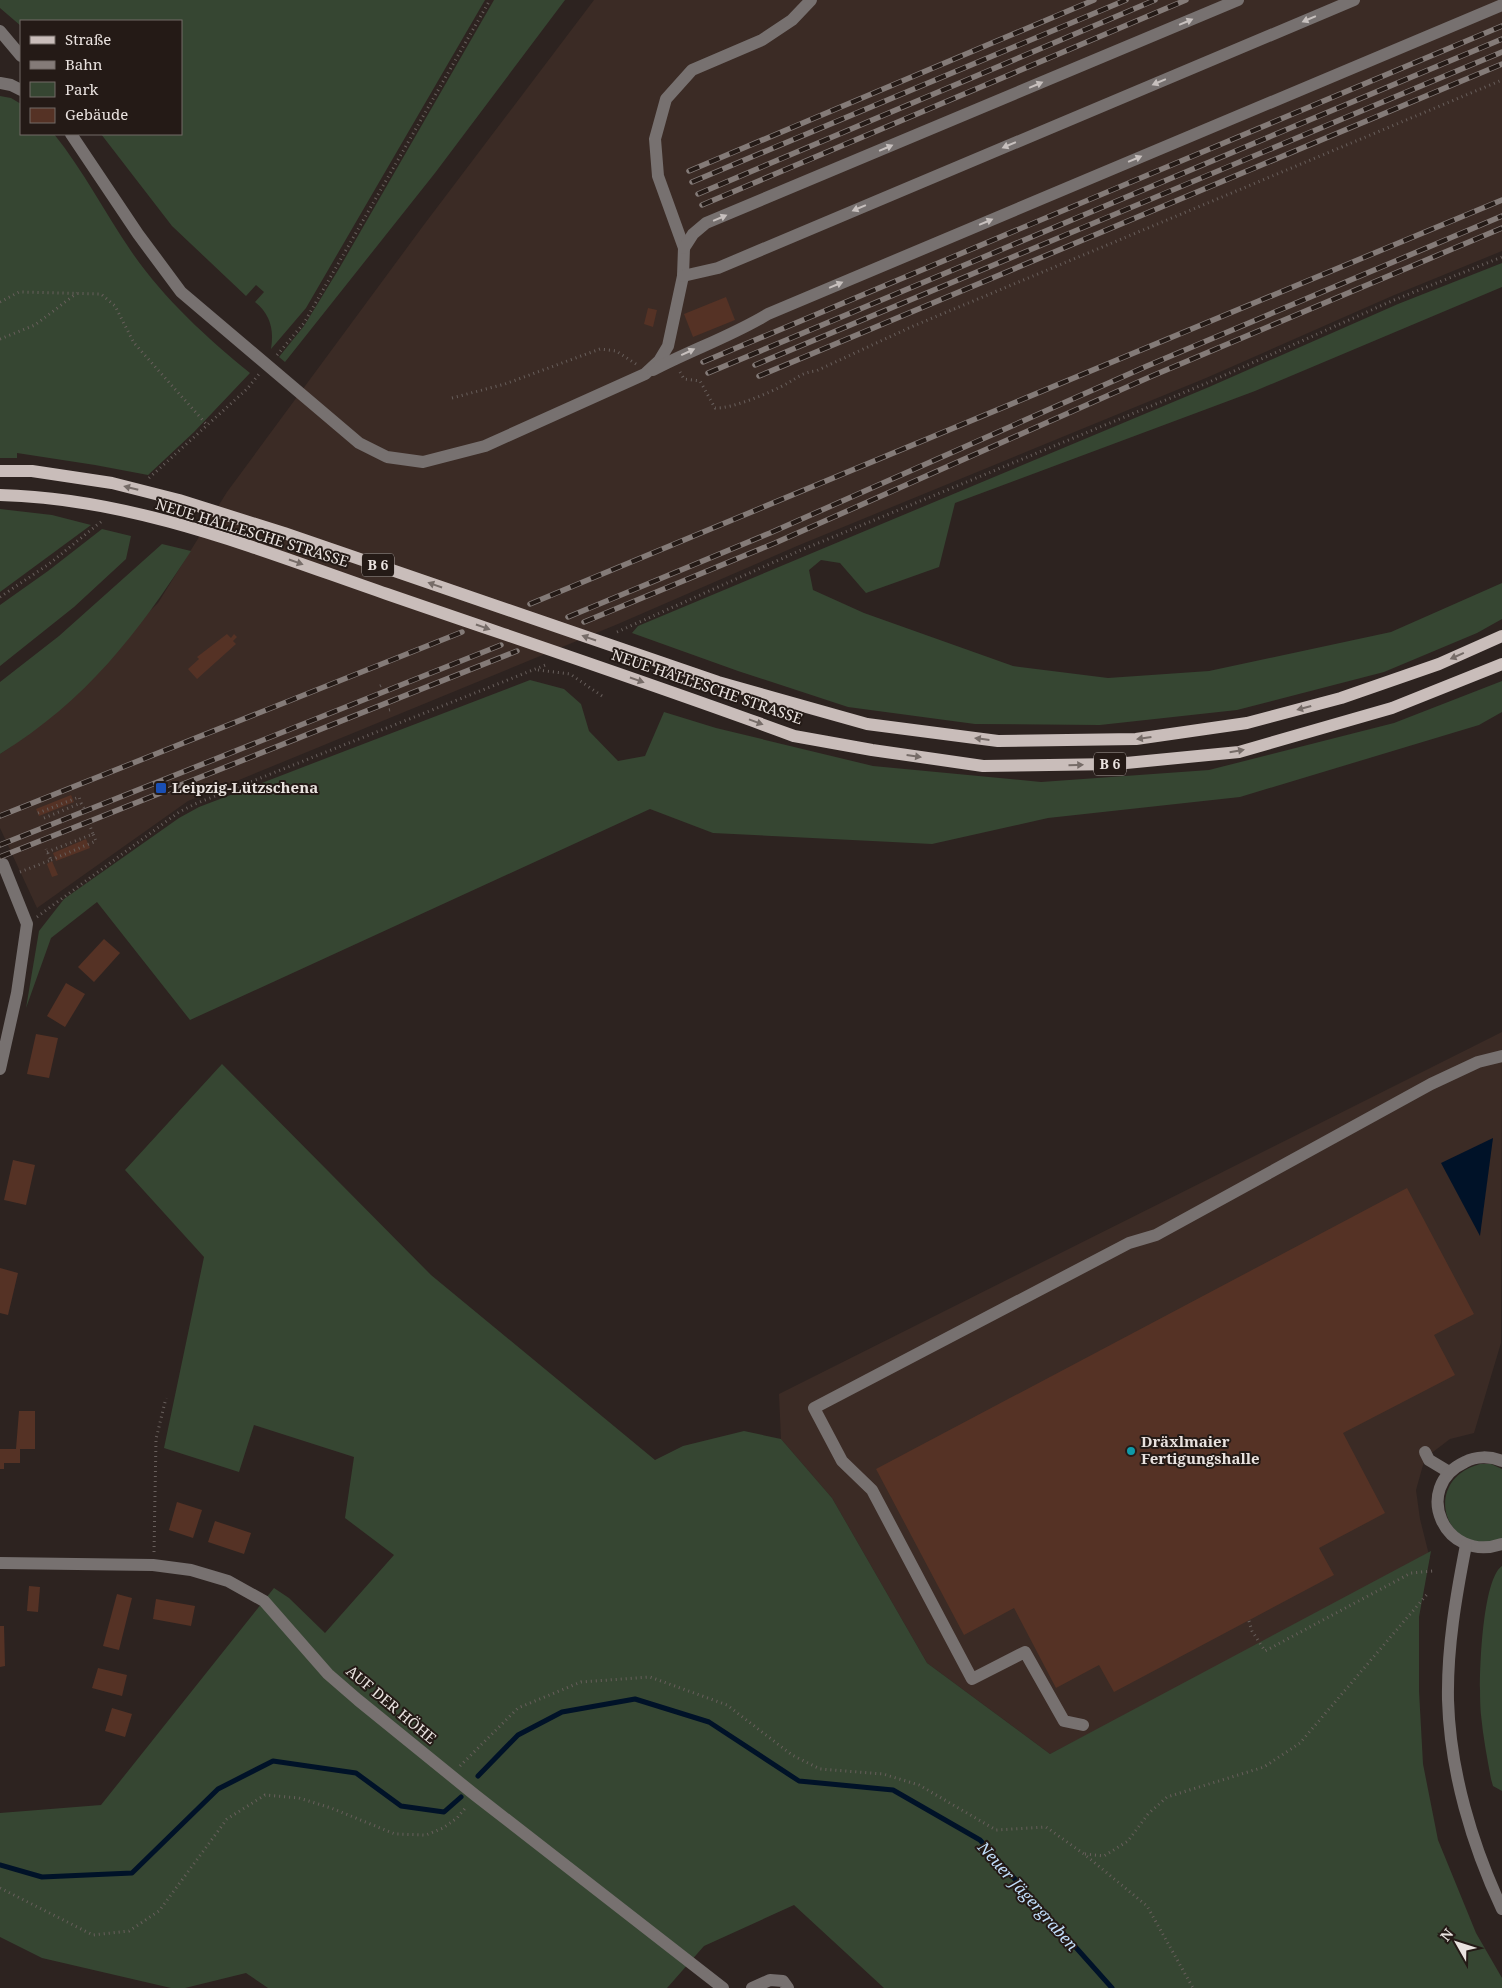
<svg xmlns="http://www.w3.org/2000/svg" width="1502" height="1988" viewBox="0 0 1502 1988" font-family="'Noto Serif',serif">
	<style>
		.built { fill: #3b2b25 }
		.green { fill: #364632 }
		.water { fill: #001228 }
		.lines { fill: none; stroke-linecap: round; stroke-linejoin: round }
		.stream { stroke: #001228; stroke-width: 5 }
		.building { fill: #553225 }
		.path { stroke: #685f5c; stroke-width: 3; stroke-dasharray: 1 4; stroke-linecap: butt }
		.minor { stroke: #777170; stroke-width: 12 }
		.major { stroke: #c9bdba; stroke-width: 12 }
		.rail-casing { stroke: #847b78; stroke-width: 5.5 }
		.rail { stroke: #241a16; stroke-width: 4; stroke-dasharray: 11; stroke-linecap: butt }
		.oneway { fill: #c7c0be }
		.oneway2 { fill: #766c68 }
		.transit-dot { fill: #1a4fb4; stroke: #241a16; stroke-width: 2 }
		.culture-dot { fill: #0f9aa8; stroke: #241a16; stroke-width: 2 }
		.labels { text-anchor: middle; stroke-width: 4; stroke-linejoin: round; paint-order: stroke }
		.shield { fill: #241a16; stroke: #aea6a3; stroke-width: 1 }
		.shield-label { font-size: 14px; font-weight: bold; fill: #e9e2df }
		.street-label { font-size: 15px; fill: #e9e2df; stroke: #241a16 }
		.poi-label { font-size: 15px; font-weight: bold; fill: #e9e2df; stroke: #241a16; text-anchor: start }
		.water-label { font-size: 16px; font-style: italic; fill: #c1defb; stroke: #241a16 }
	</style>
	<rect width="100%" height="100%" fill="#2d2320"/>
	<g class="built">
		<polygon points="594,0 1502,0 1502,251 1392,296 1206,378 797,546 618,624 188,801 37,908 0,828 0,754 12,746 158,603 227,492 423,226"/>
		<polygon points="1502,1032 1501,1343 1474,1433 1450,1439 1425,1458 1416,1490 1420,1519 1430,1559 1050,1754 927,1663 832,1498 781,1439 779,1394"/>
	</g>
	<g class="green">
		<path d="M0 0H485L306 308 271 349C274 330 271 315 255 302L264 292 256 285 246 296 172 226 101 134H181V21H21V26L0 8Z"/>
		<polygon points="494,0 565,0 435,173 285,362 279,357 304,326 340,267"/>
		<path d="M0 96 11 98 21 104V134H54C83 170 105 213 131 251 163 298 207 338 250 373L194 432 148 475 95 465 17 453V458H0Z"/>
		<polygon points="1502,263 1502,287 1255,391 955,503 939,567 866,593 840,563 821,560 809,570 813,590 864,613 1013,666 1108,678 1209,671 1391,632 1502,583 1502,619 1477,633 1384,672 1237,710 1100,725 975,724 848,707 738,671 632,633 638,626 1209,387 1398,304"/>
		<polygon points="0,509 52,515 91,525 0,592"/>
		<polygon points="102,529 131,536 126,559 74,607 0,666 0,605 48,571"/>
		<path d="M162 544 191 551C137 634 87 700 0 754V682L59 636Z"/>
		<polygon points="530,680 564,689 581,704 589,731 618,761 645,756 664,712 716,728 873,766 1041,782 1209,770 1394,723 1502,681 1502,712 1479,725 1240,797 1048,818 932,844 713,833 650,809 190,1020 97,902 51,938 26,1008 39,931 64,899 179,818 199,807"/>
		<polygon points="222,1064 431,1275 655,1460 683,1446 744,1431 781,1439 832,1498 927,1663 1050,1754 1431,1551 1419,1617 1419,1691 1423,1764 1438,1840 1476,1933 1502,1978 1502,1988 884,1988 794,1905 704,1946 667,1988 268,1988 246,1973 185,1988 171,1988 42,1958 0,1937 0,1813 101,1805 274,1588 289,1598 325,1633 394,1555 345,1518 354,1457 254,1425 239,1472 164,1448 204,1257 125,1170"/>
		<path d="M1480 1464H1491L1502 1469V1538C1450 1563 1416 1482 1480 1464Z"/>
		<path d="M1502 1566V1791L1493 1786 1491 1779C1487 1758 1483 1736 1481 1715 1478 1688 1481 1580 1502 1566Z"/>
	</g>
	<polygon class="water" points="1493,1138 1480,1236 1441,1163"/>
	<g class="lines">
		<g class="stream">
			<polyline points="478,1776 518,1735 562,1712 635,1699 709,1722 799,1781 893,1790 980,1840 1112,1988"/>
			<polyline points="0,1865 42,1877 132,1873 218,1789 273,1761 356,1773 401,1806 444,1812 461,1797"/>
		</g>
	</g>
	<g class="building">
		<polygon points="726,297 735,320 693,337 684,314"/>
		<polygon points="648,308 657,310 653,327 644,324"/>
		<polygon points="227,634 231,638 234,634 237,637 233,641 236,644 197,679 188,669 199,659 197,657"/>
		<polygon points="71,795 74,802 39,816 36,809"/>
		<polygon points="86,839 90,848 56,861 53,853"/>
		<polygon points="52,861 58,875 52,877 47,864"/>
		<polygon points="104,939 120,953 94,982 78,967"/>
		<polygon points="66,983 85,994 65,1027 47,1016"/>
		<polygon points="36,1034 58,1038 49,1078 27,1074"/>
		<polygon points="13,1160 35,1165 26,1205 4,1200"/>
		<polygon points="1407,1188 1474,1314 1434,1335 1455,1375 1343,1433 1385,1513 1319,1548 1334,1575 1114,1692 1099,1665 1056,1688 1014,1608 964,1635 876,1469"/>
		<polygon points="0,1268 18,1273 8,1315 0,1313"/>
		<polygon points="19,1411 35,1411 35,1449 20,1449 20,1463 4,1463 4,1469 0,1469 0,1449 16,1449"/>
		<polygon points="177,1502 202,1510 193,1538 169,1530"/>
		<polygon points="215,1521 251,1533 244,1554 208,1542"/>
		<polygon points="29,1586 40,1587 38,1612 27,1611"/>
		<polygon points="117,1594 132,1598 119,1650 103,1646"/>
		<polygon points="156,1599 195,1606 191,1626 153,1619"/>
		<polygon points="0,1626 4,1626 5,1666 0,1667"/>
		<polygon points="98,1668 127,1675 122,1696 92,1688"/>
		<polygon points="112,1708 132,1714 125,1737 105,1731"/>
	</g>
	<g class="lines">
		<g class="path">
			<polyline points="0,302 19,292 101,294 115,306 134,343 207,425"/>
			<polyline points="0,339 35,325 77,293"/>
			<polyline points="277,355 304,323 490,0"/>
			<path d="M680 372 684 379 700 381 715 408C732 409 772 392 788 383 798 377 804 372 816 371L911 327 1502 80"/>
			<polyline points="452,398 505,384 600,349 616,351 636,364"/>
			<polyline points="149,478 247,389 259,374"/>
			<polyline points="0,597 49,564 102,521"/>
			<polyline points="617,632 799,551 1207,383 1394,300 1502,257"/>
			<polyline points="538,670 570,674 605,698"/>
			<polyline points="380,686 384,684"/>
			<polyline points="389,710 393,709"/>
			<polyline points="38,813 79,797 81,803"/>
			<polyline points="44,818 81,803 84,808"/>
			<polyline points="47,852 93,834 90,826"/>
			<polyline points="51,860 96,841 93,834"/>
			<polyline points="20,872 51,860 46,849"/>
			<polyline points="37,917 179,812 195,804 548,664"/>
			<polyline points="154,1552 156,1439 166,1398"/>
			<polyline points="1249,1621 1252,1631 1265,1651 1411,1573 1433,1571"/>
			<polyline points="460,1766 518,1708 581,1682 650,1677 727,1705 792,1755 820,1769 883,1774 919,1785 996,1830 1046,1827 1084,1854 1147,1906 1193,1988"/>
			<polyline points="1085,1854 1104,1856 1128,1841 1148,1814 1167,1797 1264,1767 1300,1743 1429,1592"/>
			<polyline points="0,1888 93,1935 129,1931 159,1911 227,1819 265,1795 299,1798 331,1808 395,1834 426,1835 443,1828 457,1818 467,1806"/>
		</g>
		<g class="minor">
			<polyline points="0,31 21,56"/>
			<polyline points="0,83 11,85 21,90"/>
			<polyline points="71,134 138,234 181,292 359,443 387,457 423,462 485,446 645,374 659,361 668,346 683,276 684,248 658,176 655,139 666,99 692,70 762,40 792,20 811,0"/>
			<polyline points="684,248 693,234 706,223 1238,0"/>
			<polyline points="683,276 718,268 1354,0"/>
			<path d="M653 370C691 350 732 336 768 314L1502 5"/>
			<polyline points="0,1069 17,993 27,924 3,864"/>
			<polyline points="1425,1452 1429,1460 1449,1472"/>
			<path d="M1502 1461C1490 1456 1476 1456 1465 1462 1411 1487 1444 1564 1502 1544"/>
			<path d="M1466 1545C1456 1596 1447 1648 1448 1700 1450 1771 1472 1845 1502 1909"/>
			<polyline points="0,1563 153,1565 191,1570 228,1581 264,1601 328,1674 358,1700 475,1795 723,1988"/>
			<polyline points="1083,1725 1064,1721 1025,1652 972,1679 872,1490 842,1461 814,1408 1129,1243 1156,1235 1431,1084 1478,1062 1502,1056"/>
			<polyline points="752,1988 770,1980 783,1981 788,1988"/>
		</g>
		<g class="major">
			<polyline points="0,471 32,471 112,483 179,500 284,533 718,682 867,724 998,741 1136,739 1247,723 1341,698 1439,664 1502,636"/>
			<path d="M0 495C134 498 262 551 387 594 523 641 659 686 794 736L872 750 983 766 1116 764 1239 752 1392 708 1502 664"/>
		</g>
		<g class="rail-casing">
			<g id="rail">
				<polyline points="689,171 1094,0"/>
				<polyline points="692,182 1126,0"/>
				<polyline points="698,194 1155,0"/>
				<polyline points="702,205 1186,0"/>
				<polyline points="703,362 1502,26"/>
				<polyline points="755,365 1502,52"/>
				<polyline points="708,373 1502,39"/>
				<polyline points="759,376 1502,64"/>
				<polyline points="530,604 1502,200"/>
				<polyline points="568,617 770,533 1147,366 1502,216"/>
				<polyline points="584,622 775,543 1152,376 1502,228"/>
				<polyline points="0,816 462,632"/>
				<polyline points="0,845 501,645"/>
				<polyline points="0,857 517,651"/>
			</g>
		</g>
		<use href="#rail" class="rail"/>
	</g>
	<defs><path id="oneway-solid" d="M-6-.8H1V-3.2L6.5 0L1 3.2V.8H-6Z" transform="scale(1.25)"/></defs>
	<g class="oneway">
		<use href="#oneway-solid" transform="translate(1309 19) rotate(157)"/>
		<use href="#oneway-solid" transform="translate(1186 22) rotate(-23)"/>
		<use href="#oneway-solid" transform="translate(1159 82) rotate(157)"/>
		<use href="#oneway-solid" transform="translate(1036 85) rotate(-23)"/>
		<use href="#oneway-solid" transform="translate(1009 145) rotate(157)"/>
		<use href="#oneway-solid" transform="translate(886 148) rotate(-23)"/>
		<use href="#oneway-solid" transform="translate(1135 159) rotate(-23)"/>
		<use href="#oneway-solid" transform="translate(859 208) rotate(157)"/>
		<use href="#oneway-solid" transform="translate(720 218) rotate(-23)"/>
		<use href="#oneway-solid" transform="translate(986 222) rotate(-23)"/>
		<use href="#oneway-solid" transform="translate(836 285) rotate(-23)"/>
		<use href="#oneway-solid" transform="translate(688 352) rotate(-25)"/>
	</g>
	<g class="oneway2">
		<use href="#oneway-solid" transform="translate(131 488) rotate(-166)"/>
		<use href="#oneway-solid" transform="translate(296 562) rotate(19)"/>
		<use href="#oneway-solid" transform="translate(435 585) rotate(-161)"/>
		<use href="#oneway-solid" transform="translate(483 627) rotate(19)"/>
		<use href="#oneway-solid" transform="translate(589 638) rotate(-161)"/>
		<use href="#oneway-solid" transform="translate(1457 656) rotate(156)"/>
		<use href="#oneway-solid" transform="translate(637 680) rotate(19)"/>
		<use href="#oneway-solid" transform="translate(1304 708) rotate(165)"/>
		<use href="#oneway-solid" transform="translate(756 722) rotate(20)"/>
		<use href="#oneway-solid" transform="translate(1144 738) rotate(172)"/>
		<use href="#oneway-solid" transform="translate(982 739) rotate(-173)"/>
		<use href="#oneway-solid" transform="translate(1237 751) rotate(-10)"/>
		<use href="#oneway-solid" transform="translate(914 756) rotate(8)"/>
		<use href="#oneway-solid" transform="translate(1076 765) rotate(-1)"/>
	</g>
	<rect class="transit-dot" x="155" y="782" width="12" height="12" rx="2.5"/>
	<circle class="culture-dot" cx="1131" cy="1451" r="5"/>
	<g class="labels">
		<g class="shield">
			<rect x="362" y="553.5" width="32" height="23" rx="4"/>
			<rect x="1094" y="752.5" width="32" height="23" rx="4"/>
		</g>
		<g class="shield-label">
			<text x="378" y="570">B 6</text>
			<text x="1110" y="769">B 6</text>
		</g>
		<g class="street-label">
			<text transform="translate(252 533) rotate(17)" y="5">NEUE HALLESCHE STRASSE</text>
			<text transform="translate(707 687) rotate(19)" y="5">NEUE HALLESCHE STRASSE</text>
			<text transform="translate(391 1705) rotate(40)" y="5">AUF DER HÖHE</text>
		</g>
		<g class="poi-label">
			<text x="172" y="793">Leipzig-Lützschena</text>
			<text x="1141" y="1447">Dräxlmaier<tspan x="1141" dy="17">Fertigungshalle</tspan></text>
		</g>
		<g class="water-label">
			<text transform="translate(1028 1896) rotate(48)" y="6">Neuer Jägergraben</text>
		</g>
	</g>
	<rect x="20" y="20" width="162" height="115" fill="#241a16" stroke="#736a66"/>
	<rect x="30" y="36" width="25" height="8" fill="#c9bdba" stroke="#736a66"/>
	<text x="65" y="45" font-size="15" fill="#e9e2df">Straße</text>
	<rect x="30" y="61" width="25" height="8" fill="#847b78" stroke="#736a66"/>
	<text x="65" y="70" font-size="15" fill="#e9e2df">Bahn</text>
	<rect x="30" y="82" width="25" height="15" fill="#364632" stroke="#736a66"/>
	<text x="65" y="95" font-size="15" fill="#e9e2df">Park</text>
	<rect x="30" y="108" width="25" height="15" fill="#553225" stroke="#736a66"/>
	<text x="65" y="120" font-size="15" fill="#e9e2df">Gebäude</text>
	<g transform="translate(1457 1943) rotate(309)" stroke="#241a16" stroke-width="4" paint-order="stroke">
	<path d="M0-4L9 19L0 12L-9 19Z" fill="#e9e2df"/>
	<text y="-8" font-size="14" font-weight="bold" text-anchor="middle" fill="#e9e2df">N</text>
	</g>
</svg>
